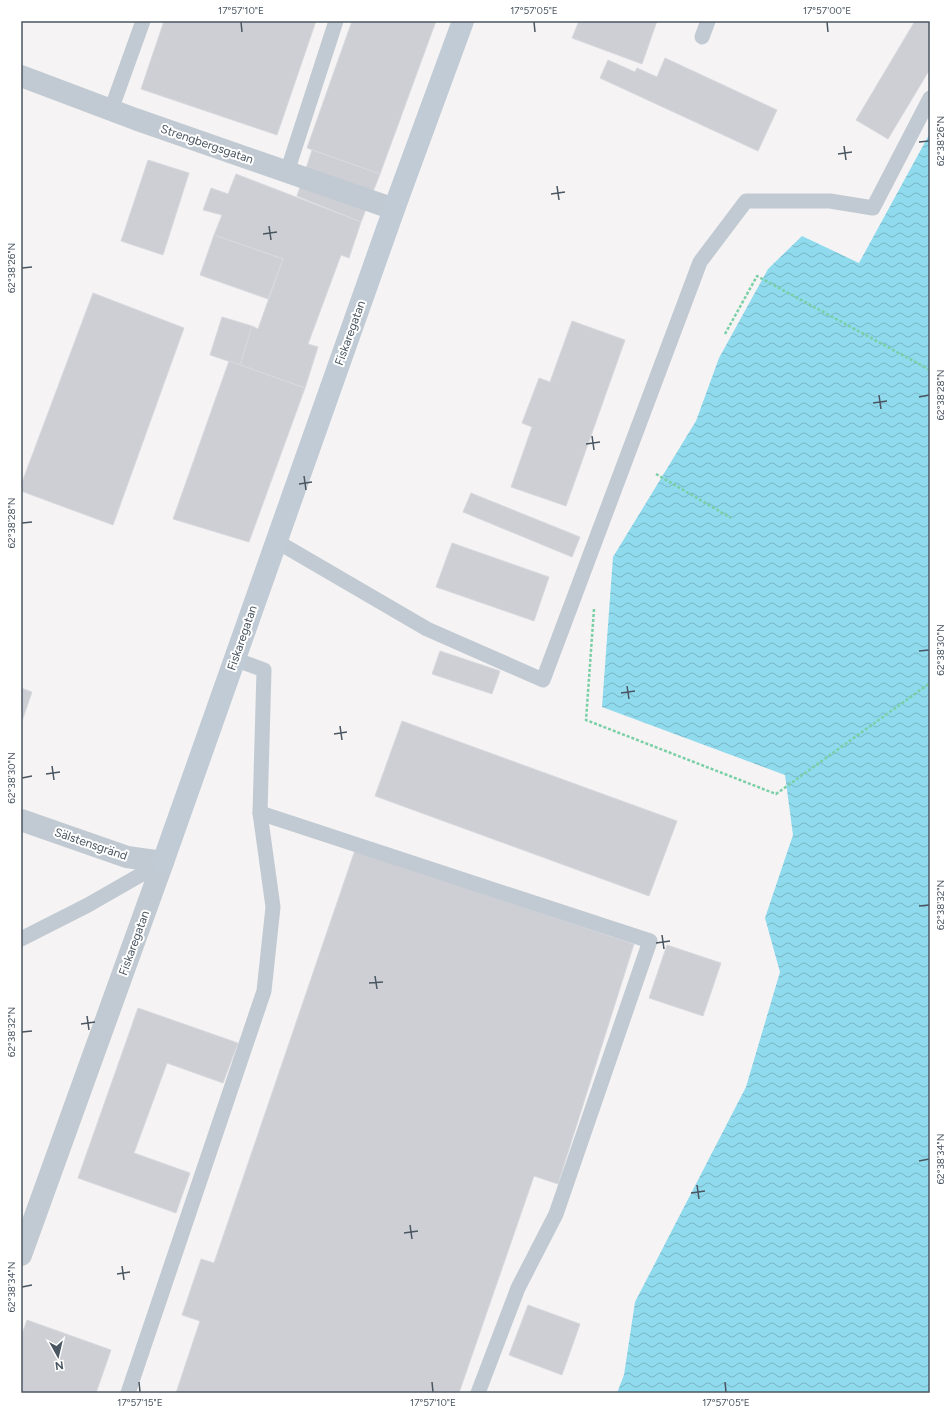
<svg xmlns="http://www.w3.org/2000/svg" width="951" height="1414" viewBox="0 0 951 1414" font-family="Figtree,sans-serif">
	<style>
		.water { fill: url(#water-waves) }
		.building { fill: #cdcfd5; stroke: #d7d9de }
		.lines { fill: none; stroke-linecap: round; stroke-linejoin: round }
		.path { stroke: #7ad0a6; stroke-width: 2.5; stroke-dasharray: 3 2; stroke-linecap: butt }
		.lane { stroke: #c1cad2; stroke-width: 15 }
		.street { stroke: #c1cad2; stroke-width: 22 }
		.secondary { stroke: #c1cbd6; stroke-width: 22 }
		.ticks { fill: none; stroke: #4a5661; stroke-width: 1.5 }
		.labels { text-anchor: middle; stroke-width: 4; stroke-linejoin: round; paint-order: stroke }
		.street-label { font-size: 12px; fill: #4a5661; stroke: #fff }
		.neatline { fill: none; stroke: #4a5661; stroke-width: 1.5 }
		.ticks-label { font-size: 10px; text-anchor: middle; fill: #4a5661 }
	</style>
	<defs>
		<pattern id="water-waves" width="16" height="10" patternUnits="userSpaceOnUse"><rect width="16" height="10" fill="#90daee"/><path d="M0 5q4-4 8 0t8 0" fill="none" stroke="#78b4c4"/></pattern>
	</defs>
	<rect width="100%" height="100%" fill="#f5f3f3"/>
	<polygon class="water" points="930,133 930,1393 617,1393 624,1375 635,1302 746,1087 780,972 765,918 793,835 785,775 602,707 613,557 696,421 719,358 768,269 802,236 859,263"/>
	<g class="building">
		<polygon points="164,21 316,21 277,135 141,89"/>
		<polygon points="352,21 436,21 380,174 307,148"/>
		<polygon points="579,21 657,21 642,64 572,38"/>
		<polygon points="915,21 930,21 930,69 888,139 856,120"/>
		<polygon points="665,58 777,110 758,151 600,78 608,60 635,72 637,68 657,77"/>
		<polygon points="312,150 380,174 361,222 297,196"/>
		<polygon points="148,160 189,173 163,255 121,241"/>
		<polygon points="236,174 361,222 349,258 341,255 308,344 318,347 305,388 240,365 252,326 258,329 283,259 214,235 222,215 203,210 211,188 228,194"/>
		<polygon points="214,235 283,259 268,299 200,275"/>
		<polygon points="93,293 184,328 113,525 21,491 21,485"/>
		<polygon points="222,317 252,326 240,365 210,355"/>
		<polygon points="572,321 625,340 566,506 511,487 532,427 522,423 539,378 550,382"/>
		<polygon points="229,361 305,388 249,542 173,519"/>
		<polygon points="471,493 580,537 572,557 463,512"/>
		<polygon points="452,543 549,577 534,621 436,587"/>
		<polygon points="440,651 500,671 492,694 432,674"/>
		<polygon points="21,688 32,692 21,724"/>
		<polygon points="402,721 677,821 649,896 375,796"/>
		<polygon points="355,850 634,944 558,1184 534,1176 459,1393 176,1393 200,1321 182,1315 201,1259 214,1263"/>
		<polygon points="667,945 721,963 703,1016 649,998"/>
		<polygon points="138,1008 238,1043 223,1083 167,1063 134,1153 190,1173 176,1213 78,1178"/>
		<polygon points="528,1305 580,1324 562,1375 509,1355"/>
		<polygon points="27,1320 111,1350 96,1393 21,1393 21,1337"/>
	</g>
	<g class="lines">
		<g class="path">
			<polyline points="725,334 757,276 930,370"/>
			<polyline points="656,474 731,518"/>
			<polyline points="594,609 586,720 776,794 930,683"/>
		</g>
		<g class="lane">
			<polyline points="702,37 708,21"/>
			<polyline points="111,110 143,21"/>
			<polyline points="287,172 336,21"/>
			<polyline points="276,541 427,629 543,680 700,262 746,201 830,201 873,208 930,98"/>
			<polyline points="260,813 650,941 556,1214 518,1288 478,1393"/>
			<polyline points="21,939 88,905 163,862"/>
			<polyline points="128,1393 264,991 273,907 260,813 264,670 234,659"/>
		</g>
		<g class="street">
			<polyline points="21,76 135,119 394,209"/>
			<polyline points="21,820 127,857 163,862 21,1255"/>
		</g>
		<polyline class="secondary" points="163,862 394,209 463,21"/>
	</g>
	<path class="ticks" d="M241 22 242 32M534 22 535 32M827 22 828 32M919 142 929 141M844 146 846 160M838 154 852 152M557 186 559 200M551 194 565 192M269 226 271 240M263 234 277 232M22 268 32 267M879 395 881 409M919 397 929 395M873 403 887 401M592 436 594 450M586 444 600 442M304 476 306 490M299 484 312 482M22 523 32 522M919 651 929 650M627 686 629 699M621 693 635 691M340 726 342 740M334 734 347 732M52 766 54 780M46 774 60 772M22 778 32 776M919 906 929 905M662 935 664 949M656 943 670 941M375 976 377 989M369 983 383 982M87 1016 89 1030M81 1024 95 1022M22 1032 32 1031M919 1161 929 1159M697 1185 699 1199M691 1193 705 1191M410 1225 412 1239M404 1233 418 1231M122 1266 124 1280M117 1274 130 1272M22 1287 32 1285M139 1382 140 1392M432 1382 433 1392M725 1382 726 1392"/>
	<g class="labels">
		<g class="street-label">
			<text transform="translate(207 144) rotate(19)" y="4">Strengbergsgatan</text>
			<text transform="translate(350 333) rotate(-70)" y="4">Fiskaregatan</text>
			<text transform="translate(242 638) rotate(-71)" y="4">Fiskaregatan</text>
			<text transform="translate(91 844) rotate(19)" y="4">Sälstensgränd</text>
			<text transform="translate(134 943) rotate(-70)" y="4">Fiskaregatan</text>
		</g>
	</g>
	<rect width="951" height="1414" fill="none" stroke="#ffffff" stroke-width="44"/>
	<g transform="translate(58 1356) rotate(172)" stroke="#ffffff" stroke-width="3" paint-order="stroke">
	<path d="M0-3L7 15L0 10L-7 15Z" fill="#4a5661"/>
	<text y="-6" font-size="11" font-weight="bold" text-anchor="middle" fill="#4a5661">N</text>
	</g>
	<rect x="22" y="22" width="907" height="1370" class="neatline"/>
	<g class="ticks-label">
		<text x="241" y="14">17°57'10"E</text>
		<text x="534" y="14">17°57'05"E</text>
		<text x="827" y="14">17°57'00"E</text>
		<text transform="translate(940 141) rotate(-90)" y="4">62°38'26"N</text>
		<text transform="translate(11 268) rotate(-90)" y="4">62°38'26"N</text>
		<text transform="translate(940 395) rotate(-90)" y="4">62°38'28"N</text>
		<text transform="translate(11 523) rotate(-90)" y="4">62°38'28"N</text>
		<text transform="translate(940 650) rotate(-90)" y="4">62°38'30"N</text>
		<text transform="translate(11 778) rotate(-90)" y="4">62°38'30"N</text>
		<text transform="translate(940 905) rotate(-90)" y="4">62°38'32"N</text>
		<text transform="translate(11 1032) rotate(-90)" y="4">62°38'32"N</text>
		<text transform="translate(940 1159) rotate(-90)" y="4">62°38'34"N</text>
		<text transform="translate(11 1287) rotate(-90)" y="4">62°38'34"N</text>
		<text x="140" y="1406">17°57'15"E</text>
		<text x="433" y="1406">17°57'10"E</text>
		<text x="726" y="1406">17°57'05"E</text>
	</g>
</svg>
